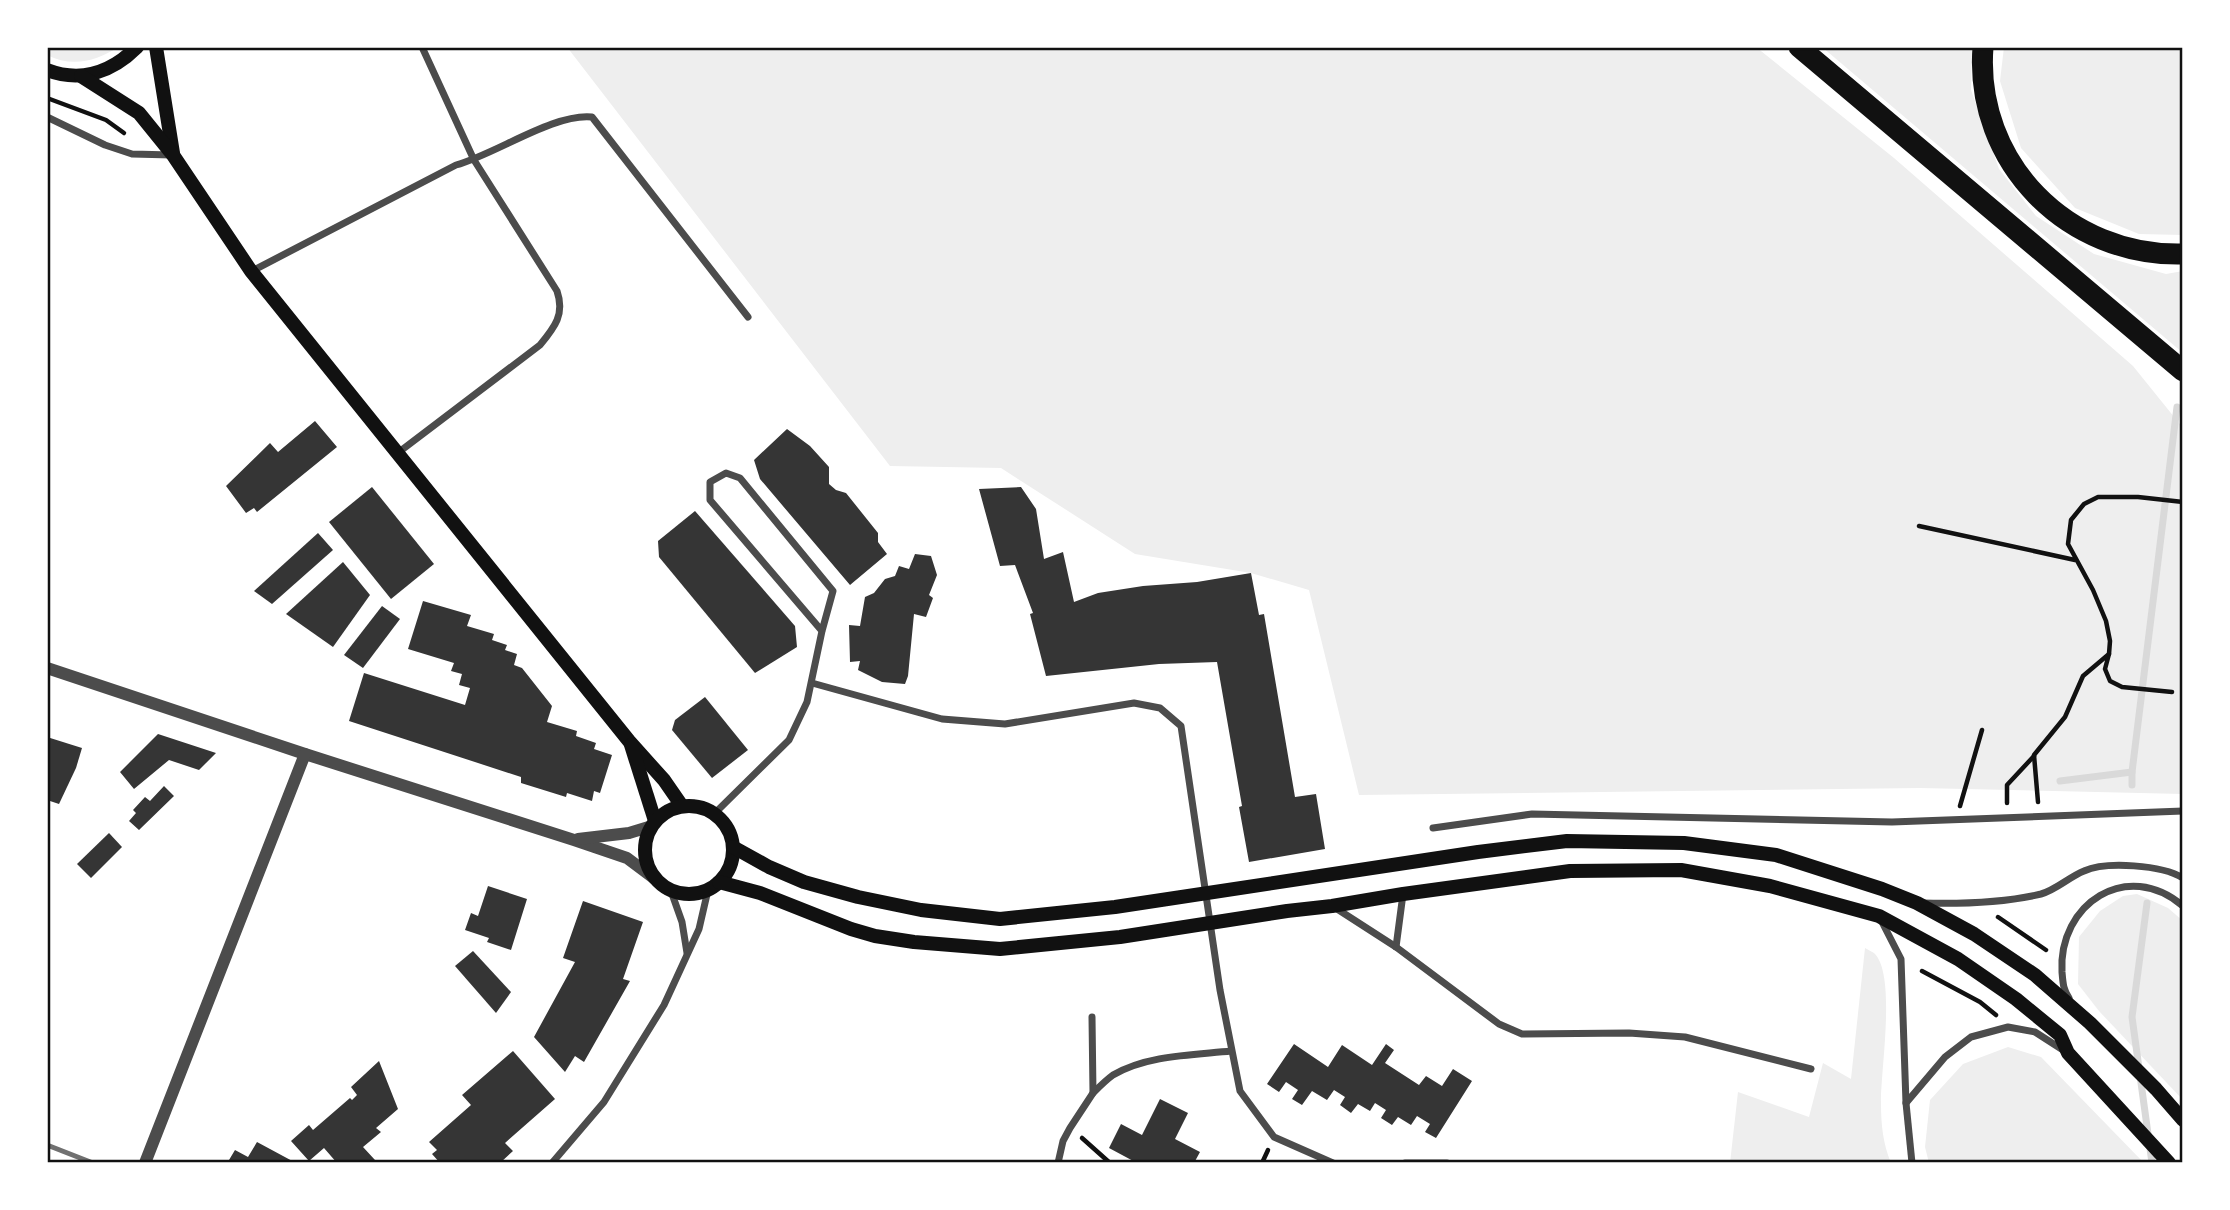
<svg xmlns="http://www.w3.org/2000/svg" width="2230" height="1210" viewBox="0 0 2230 1210" font-family="'Noto Sans',sans-serif">
	<style>
		.green { fill: #eee }
		.lines { fill: none; stroke-linecap: round; stroke-linejoin: round }
		.stream { stroke: #d9d9d9; stroke-width: 7 }
		.building { fill: #353535 }
		.path { stroke: #111; stroke-width: 4.5 }
		.minor { stroke: #4c4c4c; stroke-width: 7 }
		.tertiary { stroke: #4c4c4c; stroke-width: 12 }
		.secondary { stroke: #111; stroke-width: 14 }
		.motorway { stroke: #111; stroke-width: 21 }
		.rail { stroke: #707070; stroke-width: 5 }
		.neatline { fill: none; stroke: #111; stroke-width: 2.5 }
	</style>
	<rect width="100%" height="100%" fill="#fff"/>
	<g class="green">
		<path d="M47 47H118C97 61 72 68 47 55Z"/>
		<polygon points="567,47 1756,47 1894,158 2133,366 2183,428 2183,794 1920,788 1359,795 1309,590 1251,573 1135,554 1001,468 890,466"/>
		<polygon points="1822,47 1972,47 1971,90 1999,169 2036,216 2094,254 2166,274 2183,271 2183,353"/>
		<polygon points="2004,47 2183,47 2183,235 2139,234 2075,208 2021,148 2000,81"/>
		<polygon points="2137,894 2168,908 2183,921 2183,1100 2099,1011 2078,984 2079,937 2100,911 2123,896"/>
		<path d="M1865 948C1868 950 1871 951 1874 953 1897 974 1880 1073 1881 1104 1881 1124 1883 1144 1891 1163H1730L1738 1092 1809 1117 1823 1063 1851 1079Z"/>
		<polygon points="2008,1047 2041,1057 2144,1163 1929,1163 1925,1147 1930,1100 1963,1064"/>
	</g>
	<g class="lines">
		<g class="stream">
			<polyline points="2060,781 2132,772"/>
			<polyline points="2132,785 2132,772 2177,407"/>
			<polyline points="2147,903 2132,1017 2152,1163"/>
		</g>
	</g>
	<g class="building">
		<polygon points="315,421 337,447 257,512 254,508 246,513 226,486 270,443 278,452"/>
		<polygon points="787,429 810,446 829,467 829,484 836,490 846,493 878,533 878,542 887,554 850,585 760,479 754,460"/>
		<polygon points="372,487 434,564 391,599 329,522"/>
		<polygon points="1021,487 1036,509 1044,559 1063,552 1074,602 1098,593 1143,586 1197,582 1251,573 1259,615 1264,614 1295,797 1316,794 1325,849 1249,862 1239,807 1242,806 1217,662 1159,664 1046,676 1030,614 1033,613 1015,565 1000,566 979,489"/>
		<polygon points="695,511 795,626 797,647 755,673 659,557 658,541"/>
		<polygon points="318,533 333,550 272,604 254,591"/>
		<polygon points="915,554 931,556 937,575 929,595 933,598 926,617 914,614 908,676 905,684 882,682 858,670 860,661 850,662 849,625 860,626 865,597 874,593 885,579 895,576 899,566 909,569"/>
		<polygon points="343,562 370,595 333,647 286,614"/>
		<polygon points="423,601 471,615 467,626 494,634 492,640 507,645 505,650 517,654 514,665 522,668 552,706 547,722 577,731 576,736 596,743 594,749 612,755 600,793 594,791 592,801 567,793 566,797 521,783 521,777 349,721 364,673 465,705 470,688 459,685 462,674 451,671 454,663 408,649"/>
		<polygon points="382,606 400,619 363,668 344,655"/>
		<polygon points="705,697 748,750 712,778 672,730 675,720"/>
		<polygon points="158,734 216,753 199,770 169,760 134,789 120,772"/>
		<polygon points="47,737 82,748 76,768 59,804 47,800"/>
		<polygon points="164,786 174,796 139,830 129,821 136,813 133,810 145,797 150,801"/>
		<polygon points="109,833 122,847 91,878 77,864"/>
		<polygon points="488,886 527,899 511,950 487,942 489,938 465,930 471,913 478,916"/>
		<polygon points="583,901 643,922 623,979 630,981 584,1062 575,1056 565,1072 534,1037 575,962 563,958"/>
		<polygon points="473,951 511,992 496,1013 455,966"/>
		<polygon points="1294,1044 1328,1067 1342,1045 1372,1065 1386,1044 1394,1050 1385,1063 1419,1085 1426,1076 1442,1086 1453,1069 1472,1081 1436,1138 1425,1132 1430,1124 1417,1116 1411,1125 1398,1117 1392,1125 1381,1118 1386,1110 1375,1103 1370,1111 1358,1104 1351,1113 1340,1105 1345,1097 1334,1090 1327,1100 1312,1091 1302,1105 1292,1099 1298,1090 1286,1082 1279,1092 1267,1084"/>
		<polygon points="513,1051 555,1099 505,1143 513,1151 500,1163 440,1163 432,1154 437,1150 429,1142 471,1105 462,1095"/>
		<polygon points="379,1061 398,1109 376,1128 381,1132 363,1147 375,1160 372,1163 337,1163 324,1148 309,1161 291,1141 309,1125 313,1130 350,1098 352,1100 357,1095 351,1087"/>
		<polygon points="1160,1099 1188,1113 1175,1139 1200,1152 1194,1163 1137,1163 1109,1148 1121,1124 1142,1135"/>
		<polygon points="257,1142 296,1163 234,1163 229,1160 235,1150 248,1157"/>
	</g>
	<g class="lines">
		<g class="path">
			<polyline points="47,98 106,120 124,133"/>
			<polyline points="1919,526 2075,560"/>
			<polyline points="2109,654 2110,641 2106,621 2093,590 2068,544 2071,520 2084,504 2098,497 2138,497 2183,502"/>
			<polyline points="2038,802 2034,755 2065,717 2083,676 2109,654 2105,669 2110,681 2122,687 2172,692"/>
			<polyline points="2007,803 2007,785 2034,756"/>
			<polyline points="1960,806 1982,730"/>
			<polyline points="1998,917 2046,950"/>
			<polyline points="1922,971 1980,1002 1996,1015"/>
			<polyline points="1082,1138 1110,1163"/>
			<polyline points="1262,1163 1268,1150"/>
		</g>
		<g class="minor">
			<polyline points="47,117 105,145 132,154 172,155"/>
			<path d="M252 271 456 165C496 154 554 113 592 117L748 317"/>
			<path d="M399 452 540 345C555 327 565 314 557 291L474 160 422 47"/>
			<polyline points="812,683 942,719 1005,724 1134,703 1160,708 1181,726 1220,990 1240,1091 1274,1137 1333,1163"/>
			<polyline points="714,814 789,740 807,702 822,631 833,591 740,478 726,473 710,482 710,500 822,631"/>
			<polyline points="1433,828 1532,814 1892,822 2183,811"/>
			<polyline points="671,891 682,922 687,953"/>
			<path d="M1923 903C1962 904 2003 903 2041 894 2056 890 2069 877 2084 871 2106 861 2162 865 2183 878"/>
			<polyline points="1334,907 1396,947 1499,1024 1522,1034 1629,1033 1685,1037 1811,1069"/>
			<polyline points="1881,920 1901,959 1906,1103 1945,1057 1971,1037 2008,1027 2035,1032 2063,1050"/>
			<polyline points="1396,947 1403,894"/>
			<path d="M2069 998C2063 989 2063 983 2062 972 2058 904 2127 858 2183 906"/>
			<path d="M1093 1093C1099 1087 1106 1080 1113 1075 1147 1055 1193 1055 1231 1051"/>
			<polyline points="1906,1103 1912,1163"/>
			<polyline points="552,1163 604,1102 664,1005 699,929 708,890"/>
			<polyline points="1058,1163 1063,1141 1070,1128 1093,1093 1092,1017"/>
			<polyline points="1405,1163 1447,1163"/>
		</g>
		<g class="tertiary">
			<polyline points="47,668 305,754 574,840 627,858 655,879"/>
			<polyline points="578,839 629,833 652,826"/>
			<polyline points="145,1163 305,754"/>
		</g>
		<g class="secondary">
			<polyline points="156,47 173,153"/>
			<path d="M47 70C81 83 112 72 137 47"/>
			<polyline points="81,76 139,113 173,155 251,271 629,741 664,780 682,806"/>
			<polyline points="631,745 655,821"/>
			<circle cx="689" cy="850" r="44"/>
			<polyline points="733,847 769,867 804,882 858,897 921,910 1000,919 1115,907 1478,852 1567,841 1684,843 1776,855 1882,889 1917,903 1974,934 2035,975 2090,1023 2156,1089 2183,1120"/>
			<polyline points="719,882 760,893 851,929 875,936 914,942 1000,949 1120,937 1287,911 1332,906 1403,894 1570,871 1681,870 1770,886 1879,916 1958,959 2016,999 2060,1035 2068,1053 2169,1163"/>
		</g>
		<g class="motorway">
			<polyline points="1799,47 2183,371"/>
			<path d="M1983 47C1974 163 2068 257 2183 254"/>
		</g>
		<g class="rail">
			<polyline points="47,1145 93,1163"/>
			<polyline points="47,1162 48,1163"/>
		</g>
	</g>
	<rect width="2230" height="1210" fill="none" stroke="#ffffff" stroke-width="98"/>
	<rect x="49" y="49" width="2132" height="1112" class="neatline"/>
</svg>
